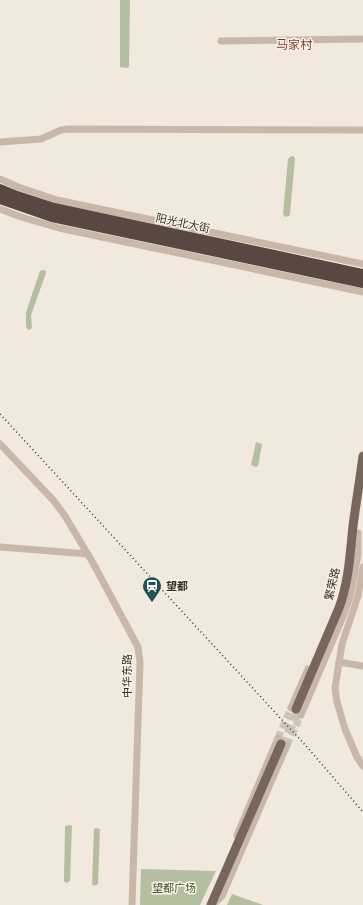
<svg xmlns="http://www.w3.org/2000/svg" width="363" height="905" viewBox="0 0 363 905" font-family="'Archivo Narrow','Noto Sans SC',sans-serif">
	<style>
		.green { fill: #b4bf9f }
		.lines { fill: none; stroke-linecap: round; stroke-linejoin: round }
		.minor-tunnel { stroke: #ccc3ba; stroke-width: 7; stroke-dasharray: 7 3.5; stroke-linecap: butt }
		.major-tunnel { stroke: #ccc3ba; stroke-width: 9; stroke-dasharray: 9 4.5; stroke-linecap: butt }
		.minor { stroke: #c9b8aa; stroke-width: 7 }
		.major { stroke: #78655b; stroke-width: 9 }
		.highway { stroke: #574841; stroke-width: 10 }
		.rail { stroke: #372e29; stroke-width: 1.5; stroke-dasharray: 1 3; stroke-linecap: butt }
		.labels { text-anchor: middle; stroke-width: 3; stroke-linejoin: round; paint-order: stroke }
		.street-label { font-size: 11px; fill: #372e29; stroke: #f9f2ea }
		.poi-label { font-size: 11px; font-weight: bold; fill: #372e29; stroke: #f9f2ea; text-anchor: start }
		.park-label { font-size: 11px; fill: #46532f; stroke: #f9f2ea }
		.neighbourhood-label { font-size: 12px; fill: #813d27; stroke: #f9f2ea }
	</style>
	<rect width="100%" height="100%" fill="#f1e8de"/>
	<g class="green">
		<polygon points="120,0 130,0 129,67 127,68 120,67"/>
		<polygon points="291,156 293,156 295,158 290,214 289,216 285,217 283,214 288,159"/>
		<polygon points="43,270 46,271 46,273 31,315 32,328 29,330 26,327 26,312 40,271"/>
		<polygon points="256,442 262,444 258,466 256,467 251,465"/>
		<polygon points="70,825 72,826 70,881 66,883 64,881 65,826"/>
		<polygon points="96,828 100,829 98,884 94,886 92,884 94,829"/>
		<polygon points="141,869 216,871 200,905 140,905"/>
		<polygon points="232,894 263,905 227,905"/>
	</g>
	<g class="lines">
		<g class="minor-tunnel">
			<polyline points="278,738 291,708"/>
			<polyline points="287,745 301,715"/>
		</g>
		<polyline class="major-tunnel" points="283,746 298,711"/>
		<g class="minor">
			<polyline points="221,41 363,39"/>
			<polyline points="0,142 41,139 61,130 68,129 363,130"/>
			<polyline points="0,179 18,187 57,200 363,264"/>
			<polyline points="0,209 21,217 59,228 363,292"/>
			<polyline points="0,444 54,501 65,516 93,563 138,647 140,662 132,905"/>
			<polyline points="0,547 88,554"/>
			<polyline points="363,567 358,596 342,644 335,688 337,702 345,729 357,757 363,766"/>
			<polyline points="339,662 363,666"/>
			<polyline points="291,708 308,669"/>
			<polyline points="301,715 342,619 350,597 358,555 358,533"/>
			<polyline points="237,835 278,738"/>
			<polyline points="214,904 222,896 287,745"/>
		</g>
		<g class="major">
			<path d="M296 709 339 608C349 581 350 554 353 526 356 503 360 479 363 456"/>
			<polyline points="211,905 281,744"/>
		</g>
		<g class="highway">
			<polyline points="0,189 17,196 54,208 363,274"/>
			<polyline points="0,199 52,217 363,283"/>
		</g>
		<polyline class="rail" points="0,414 307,747 363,812"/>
	</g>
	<defs>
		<g id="station-pin" transform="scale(1)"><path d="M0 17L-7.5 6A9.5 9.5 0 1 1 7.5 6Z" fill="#215256" stroke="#f9f2ea"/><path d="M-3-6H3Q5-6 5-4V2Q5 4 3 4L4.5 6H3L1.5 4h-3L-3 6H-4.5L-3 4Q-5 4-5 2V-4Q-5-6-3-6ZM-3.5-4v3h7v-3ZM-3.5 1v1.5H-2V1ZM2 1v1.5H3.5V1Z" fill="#fff"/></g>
	</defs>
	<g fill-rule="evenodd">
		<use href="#station-pin" x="152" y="586"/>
	</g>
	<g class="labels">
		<g class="street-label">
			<text transform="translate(183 223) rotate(12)" y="4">阳光北大街</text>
			<text transform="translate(332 584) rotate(-77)" y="4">繁荣路</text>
			<text transform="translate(127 676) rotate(-90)" y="4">中华东路</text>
		</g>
		<g class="poi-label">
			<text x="166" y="590">望都</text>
		</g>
		<g class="park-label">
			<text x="174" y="892">望都广场</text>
		</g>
		<g class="neighbourhood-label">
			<text x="294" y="49">马家村</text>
		</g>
	</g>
</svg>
